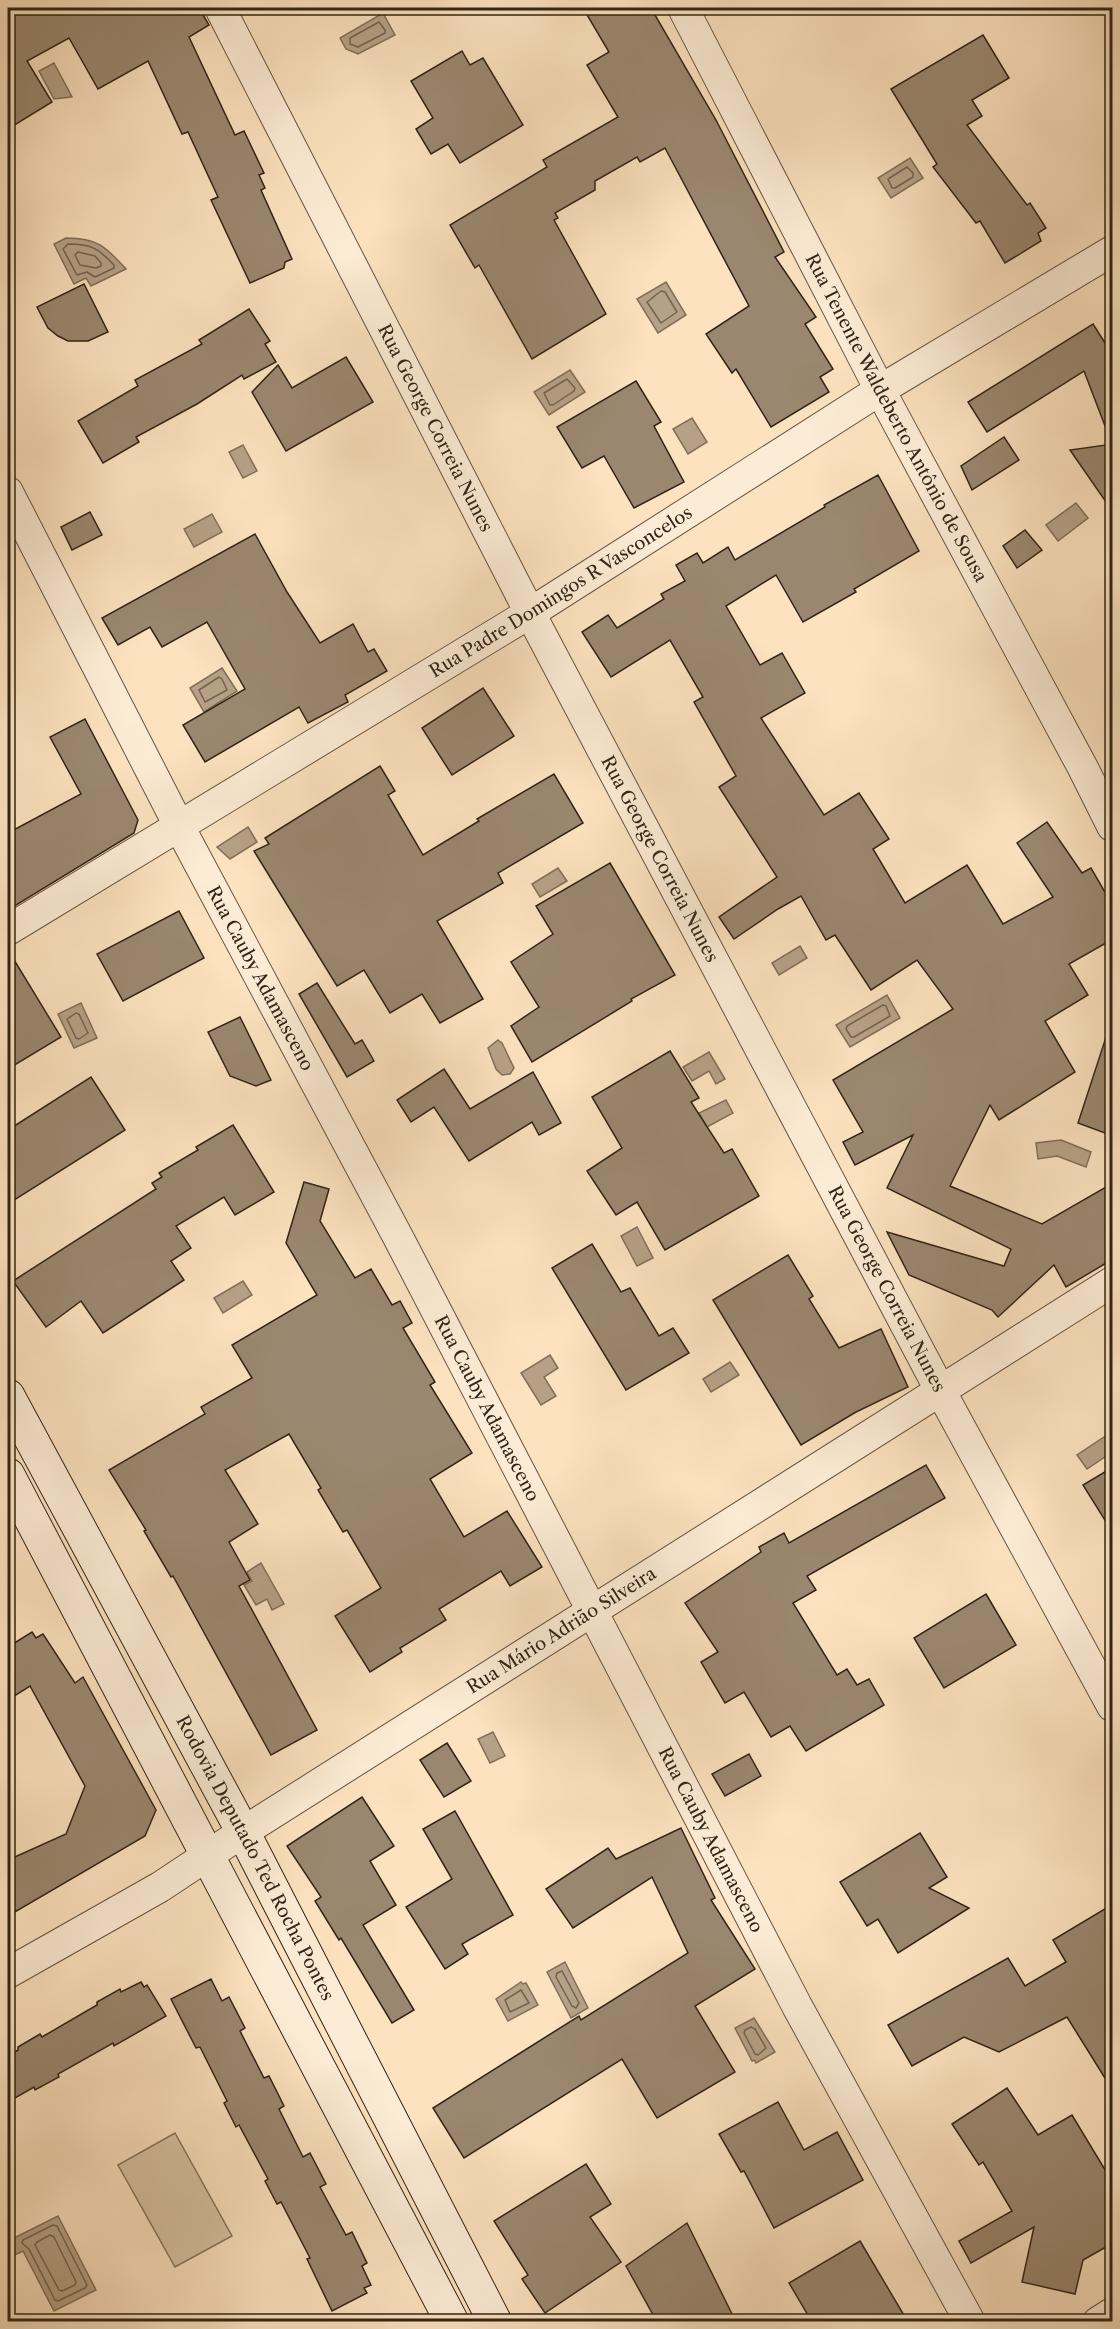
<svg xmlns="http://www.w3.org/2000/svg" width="1120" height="2329" viewBox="0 0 1120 2329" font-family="'Libre Caslon Text',serif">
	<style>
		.green { fill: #d9c2a3; stroke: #85735e; stroke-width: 1.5 }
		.water { fill: #b7a186; stroke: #816f5a; stroke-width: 1.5 }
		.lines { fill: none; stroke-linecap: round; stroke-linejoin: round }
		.shore { stroke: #74624f; stroke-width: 1.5 }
		.building { fill: #9b876f; stroke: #312418; stroke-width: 1.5 }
		.minor-casing { stroke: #645442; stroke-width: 32 }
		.secondary-casing { stroke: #312418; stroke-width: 35 }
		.minor { stroke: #fdecd5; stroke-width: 30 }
		.secondary { stroke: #fdecd5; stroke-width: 33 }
		.labels { text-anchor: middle; stroke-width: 4.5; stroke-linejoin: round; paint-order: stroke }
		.street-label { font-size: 18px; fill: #312418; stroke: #fdecd5 }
	</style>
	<rect width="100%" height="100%" fill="#fce2bf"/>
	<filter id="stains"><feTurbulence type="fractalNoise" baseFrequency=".00333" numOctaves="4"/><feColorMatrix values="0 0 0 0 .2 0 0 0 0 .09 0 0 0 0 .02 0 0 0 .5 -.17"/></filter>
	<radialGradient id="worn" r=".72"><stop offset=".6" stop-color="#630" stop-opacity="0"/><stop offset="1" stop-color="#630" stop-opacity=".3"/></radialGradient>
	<polygon class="green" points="175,2133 232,2236 175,2267 118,2165"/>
	<g class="water">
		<polygon points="383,13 395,35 358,54 346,49 340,38"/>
		<polygon points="54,63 72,97 54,99 39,71"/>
		<polygon points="910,158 923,178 891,198 878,178"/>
		<path d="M66 238C98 238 106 247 126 269L91 286 86 278 74 284 54 244Z"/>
		<polygon points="666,282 686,315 658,333 637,299"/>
		<polygon points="570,370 585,392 549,415 534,392"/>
		<polygon points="692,418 707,442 688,454 673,429"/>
		<polygon points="243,445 257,471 243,478 229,452"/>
		<polygon points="1076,503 1088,518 1058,541 1046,525"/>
		<polygon points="212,514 222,532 194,547 184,529"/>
		<polygon points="222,668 237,691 204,712 190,688"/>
		<polygon points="248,827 257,842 230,859 217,847"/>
		<polygon points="558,868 567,881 540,897 532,884"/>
		<polygon points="800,946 807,958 779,975 772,963"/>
		<polygon points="887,995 900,1018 850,1047 836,1025"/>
		<polygon points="81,1003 97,1038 74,1048 58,1014"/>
		<polygon points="498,1040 502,1043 514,1068 510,1074 502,1075 496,1069 488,1048"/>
		<polygon points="709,1052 725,1079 716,1084 709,1071 692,1081 683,1067"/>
		<polygon points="726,1100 733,1113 707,1127 699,1113"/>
		<polygon points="1061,1140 1091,1152 1086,1167 1057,1156 1038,1159 1036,1143"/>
		<polygon points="637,1227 653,1258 637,1266 621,1236"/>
		<polygon points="243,1281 252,1295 223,1313 214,1298"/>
		<polygon points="550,1355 558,1368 544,1377 556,1396 541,1405 521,1373"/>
		<polygon points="730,1362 739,1375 711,1392 703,1379"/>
		<polygon points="1107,1435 1112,1444 1112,1452 1087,1469 1077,1455"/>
		<polygon points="261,1563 284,1604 272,1610 267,1599 256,1605 244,1585 252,1581 247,1572"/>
		<polygon points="493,1732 505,1756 490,1763 478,1739"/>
		<polygon points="565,1962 588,2008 571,2018 547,1972"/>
		<polygon points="521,1982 523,1984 526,1983 538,2005 508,2021 496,1999"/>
		<polygon points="754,2018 775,2052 756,2063 754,2060 752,2061 735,2028"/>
		<polygon points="58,2216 96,2290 54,2311 23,2251 8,2258 8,2241"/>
	</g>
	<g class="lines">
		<g class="shore">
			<polygon points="379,22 385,30 385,33 358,47 350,44 350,38"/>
			<polygon points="907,167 913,173 913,177 895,188 892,188 888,179"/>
			<path d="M68 244C91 244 98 248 114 265V268L95 277 87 272 77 275 63 249Z"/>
			<polygon points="78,252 95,256 101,263 101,266 96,268 80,265 75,255"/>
			<polygon points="661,291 665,292 677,312 661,323 647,302"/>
			<polygon points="567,379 575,388 574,391 553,405 550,405 544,393"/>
			<polygon points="219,677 222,679 227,690 205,702 199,690"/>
			<polygon points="883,1005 886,1006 890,1016 854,1037 851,1037 846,1029 847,1026"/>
			<polygon points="76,1013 79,1014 88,1033 79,1039 76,1038 67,1019"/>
			<polygon points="562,1971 579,2003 576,2008 572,2006 556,1977 557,1973"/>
			<polygon points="521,1990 529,2003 510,2012 505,2000"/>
			<polygon points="751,2027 755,2029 766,2048 758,2055 755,2054 744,2033 745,2030"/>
			<polygon points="53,2225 57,2226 87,2285 85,2288 58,2301 55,2300 29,2249 22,2243 23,2240"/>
			<polygon points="50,2235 54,2237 76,2282 75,2285 62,2291 59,2290 35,2245 37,2242"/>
		</g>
	</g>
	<g class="building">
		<polygon points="8,8 199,8 209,25 189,37 235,135 244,131 264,173 259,175 265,188 261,190 292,259 285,262 284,268 250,283 211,200 218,197 188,132 182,134 148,61 98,89 69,38 27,61 52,102 8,129"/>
		<polygon points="583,8 651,8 716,120 784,252 775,257 816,317 805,324 833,369 820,377 829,392 771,427 736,369 732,373 706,334 749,306 665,148 640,162 637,157 595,181 595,190 555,213 558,218 554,220 606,314 532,359 479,265 475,268 450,225 547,167 543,160 618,117 587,65 609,52"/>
		<polygon points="983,35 1009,78 972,100 982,116 967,125 1027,205 1030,203 1046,228 1038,233 1041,241 1005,263 980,221 976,223 933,167 937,164 891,89"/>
		<polygon points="462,51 470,65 483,58 523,125 460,163 448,144 431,154 416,129 433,118 411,81"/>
		<polygon points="84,284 108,332 88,341 68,341 58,336 48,328 37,307"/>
		<polygon points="249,309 270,341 265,344 276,362 244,379 242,375 197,404 136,437 139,442 103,463 78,421 138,386 135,380 202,344 199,340"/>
		<polygon points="1093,324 1112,354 1107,357 1113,376 1113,439 1110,439 1084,371 987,432 968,402"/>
		<polygon points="346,357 373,402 286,451 252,392 278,365 292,388"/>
		<polygon points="636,381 661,422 654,426 684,482 634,508 604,456 582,468 557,427"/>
		<polygon points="1004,437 1019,460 972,490 961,466"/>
		<polygon points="1113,444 1113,512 1070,450"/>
		<polygon points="878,475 919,551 854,589 856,592 803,622 776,575 726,606 760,665 782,653 805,693 761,718 824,815 859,793 889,839 873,849 905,903 967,865 1003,924 1053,897 1017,843 1047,822 1082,873 1091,868 1113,906 1113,939 1069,964 1088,995 1045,1021 1075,1072 999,1120 990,1105 950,1186 1042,1224 1113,1183 1113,1259 1066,1287 1054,1265 998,1317 992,1310 909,1275 887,1232 1004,1266 1011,1249 887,1188 913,1135 855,1165 843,1142 863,1132 833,1080 953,1009 917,960 871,990 835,935 826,940 801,896 778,909 734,939 719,917 777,877 719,787 736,776 694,702 703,697 670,640 611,677 582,632 608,615 617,628 664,599 661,594 685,581 676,565 697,553 703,563 728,547 735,560 825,507 824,505"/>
		<polygon points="90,512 102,535 72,550 61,527"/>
		<polygon points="1025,530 1042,550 1017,568 1003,546"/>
		<polygon points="255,534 287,592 320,643 353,624 368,652 374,649 387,671 345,695 348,702 308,723 299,707 205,762 183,725 245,689 207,622 162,647 150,627 118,645 102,618"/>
		<polygon points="483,688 514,736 452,775 422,728"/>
		<polygon points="85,719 138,820 134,833 8,910 8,833 81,794 50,737"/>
		<polygon points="380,766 395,791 388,795 423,855 479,821 477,819 554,774 583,823 498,873 503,883 437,921 483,999 440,1023 422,994 390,1013 364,970 337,986 254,851 269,844 265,838"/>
		<polygon points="610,863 675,975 631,999 632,1001 532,1062 511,1026 539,1007 511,962 553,934 536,906"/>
		<polygon points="179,911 204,958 123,1001 97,954"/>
		<polygon points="8,950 61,1037 8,1069"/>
		<polygon points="317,983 355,1044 362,1040 374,1061 347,1077 299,994"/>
		<polygon points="240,1017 271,1080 256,1086 230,1076 208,1032"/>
		<polygon points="1108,1031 1113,1032 1113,1136 1078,1123"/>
		<polygon points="670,1051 699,1098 691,1102 724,1153 732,1149 759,1196 665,1250 637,1202 616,1215 587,1171 622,1148 592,1097"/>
		<polygon points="444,1069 470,1109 533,1072 561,1123 539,1135 532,1122 469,1161 434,1107 411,1122 397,1100"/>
		<polygon points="91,1077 125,1130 8,1204 8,1130"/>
		<polygon points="233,1125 274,1192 235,1215 224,1197 176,1226 191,1248 171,1261 184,1280 103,1333 81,1301 46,1327 13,1281 156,1189 152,1183 162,1177 159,1173 198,1150 196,1147"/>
		<polygon points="304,1182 329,1189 320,1221 355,1278 371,1269 392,1305 400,1301 412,1323 403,1328 435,1382 430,1385 472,1453 430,1479 464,1537 507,1511 542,1567 510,1586 501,1571 439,1609 446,1620 400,1648 402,1652 370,1672 335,1616 381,1588 347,1530 343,1532 318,1490 321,1488 289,1434 225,1470 258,1524 229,1542 250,1580 239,1586 317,1730 271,1755 173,1576 171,1577 144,1531 146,1530 109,1470 205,1414 201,1407 252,1378 232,1345 317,1295 286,1243"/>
		<polygon points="592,1244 621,1292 630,1288 659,1336 673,1328 689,1353 626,1390 552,1268"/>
		<polygon points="788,1255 813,1296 809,1299 839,1348 881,1329 908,1387 856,1412 801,1445 713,1300"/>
		<polygon points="926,1465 945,1498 807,1576 816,1590 793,1603 837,1675 847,1669 857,1685 869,1679 884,1705 806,1751 790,1726 771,1737 744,1692 725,1703 701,1662 718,1652 685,1603 761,1552 759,1547 784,1533 789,1543"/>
		<polygon points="1113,1467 1113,1533 1083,1485"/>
		<polygon points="986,1594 1016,1645 944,1688 914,1638"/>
		<polygon points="32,1632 36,1638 43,1634 75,1683 83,1677 156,1810 145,1836 8,1916 8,1860 66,1834 85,1786 30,1686 8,1700 8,1647"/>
		<polygon points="447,1743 471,1781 444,1797 420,1760"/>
		<polygon points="749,1754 761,1776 725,1796 712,1774"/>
		<polygon points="362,1797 394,1846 370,1861 396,1905 363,1925 414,2010 392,2023 341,1938 339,1940 315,1901 321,1897 287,1846"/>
		<polygon points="455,1811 513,1915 462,1944 468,1954 445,1969 406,1907 452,1879 423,1829"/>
		<polygon points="681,1828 715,1898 711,1900 755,1969 695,2006 735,2072 657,2118 622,2059 464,2158 433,2108 579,2016 581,2020 688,1953 652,1877 573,1928 546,1889 608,1848 616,1859"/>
		<polygon points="920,1833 947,1877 929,1888 969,1908 898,1953 878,1919 867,1926 840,1882"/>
		<polygon points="1113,1904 1113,2091 1067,2017 999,2052 964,2037 912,2066 888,2025 1008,1958 1025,1986 1066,1962 1053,1940"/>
		<polygon points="211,1979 222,2001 229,1997 245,2028 240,2031 264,2078 269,2076 284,2106 279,2109 303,2157 310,2153 326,2184 320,2187 346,2235 352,2232 367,2263 362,2266 371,2285 364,2288 367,2293 332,2311 307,2259 310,2258 281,2202 277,2204 265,2181 268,2179 239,2125 236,2127 224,2103 227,2101 200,2047 196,2048 171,1999"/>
		<polygon points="141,1982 144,1987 147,1985 166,2016 114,2046 113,2043 58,2074 59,2077 35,2090 34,2087 8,2102 8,2056 18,2050 18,2047 40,2034 42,2037 97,2005 97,2002 120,1989 121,1992"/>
		<polygon points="1007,2088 1038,2135 1072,2115 1113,2183 1113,2243 1083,2260 1075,2294 1022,2282 1034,2227 971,2263 959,2241 1012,2211 983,2162 979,2165 952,2124"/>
		<polygon points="778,2102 804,2150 837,2132 863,2180 774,2228 744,2171 741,2172 719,2134"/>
		<polygon points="586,2164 611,2204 590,2217 621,2262 545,2313 522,2279 528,2275 494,2221"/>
		<polygon points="687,2223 736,2322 657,2322 626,2266"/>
		<polygon points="860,2241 908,2322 812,2322 789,2283"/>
	</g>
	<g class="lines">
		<g class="minor-casing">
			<g id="minor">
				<path id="s1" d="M220 8 530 613 940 1390 1112 1706"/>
				<path id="s2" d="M683 8 880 390 1083 768 1112 826"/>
				<path id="s3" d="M8 492 179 826 398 1237 797 2006 970 2322"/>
				<path id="s4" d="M8 930 530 613 880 390 1112 251"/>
				<path id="s5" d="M8 1973 160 1887 243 1832 1112 1282"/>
				<polyline points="1098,2322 1112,2313"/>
			</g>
		</g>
		<g class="secondary-casing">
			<g id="secondary">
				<path id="s6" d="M8 1396 243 1832 495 2322"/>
				<polyline points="8,1475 452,2322"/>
			</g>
		</g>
		<use href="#minor" class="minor"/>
		<use href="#secondary" class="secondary"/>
	</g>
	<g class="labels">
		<g class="street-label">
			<text dy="6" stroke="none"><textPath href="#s2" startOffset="462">Rua Tenente Waldeberto Antônio de Sousa</textPath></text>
			<text dy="6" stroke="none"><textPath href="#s1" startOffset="472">Rua George Correia Nunes</textPath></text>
			<text dy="6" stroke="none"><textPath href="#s4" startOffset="648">Rua Padre Domingos R Vasconcelos</textPath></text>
			<text dy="6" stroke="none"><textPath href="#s1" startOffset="958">Rua George Correia Nunes</textPath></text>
			<text dy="6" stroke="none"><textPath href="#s3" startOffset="548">Rua Cauby Adamasceno</textPath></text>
			<text dy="6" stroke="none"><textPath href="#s1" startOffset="1444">Rua George Correia Nunes</textPath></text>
			<text dy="6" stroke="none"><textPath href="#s3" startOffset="1034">Rua Cauby Adamasceno</textPath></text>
			<text dy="6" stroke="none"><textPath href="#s5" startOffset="651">Rua Mário Adrião Silveira</textPath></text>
			<text dy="6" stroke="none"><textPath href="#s3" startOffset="1520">Rua Cauby Adamasceno</textPath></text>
			<text dy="6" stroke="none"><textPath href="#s6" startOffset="524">Rodovia Deputado Ted Rocha Pontes</textPath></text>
		</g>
	</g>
	<rect width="1120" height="2329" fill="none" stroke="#fce2bf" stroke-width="30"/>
	<rect x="9" y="9" width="1102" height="2311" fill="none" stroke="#312418" stroke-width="3"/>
	<rect x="15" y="15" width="1090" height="2299" fill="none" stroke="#312418" stroke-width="1.5"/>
	<rect width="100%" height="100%" filter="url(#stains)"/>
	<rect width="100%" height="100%" fill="url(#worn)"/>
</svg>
